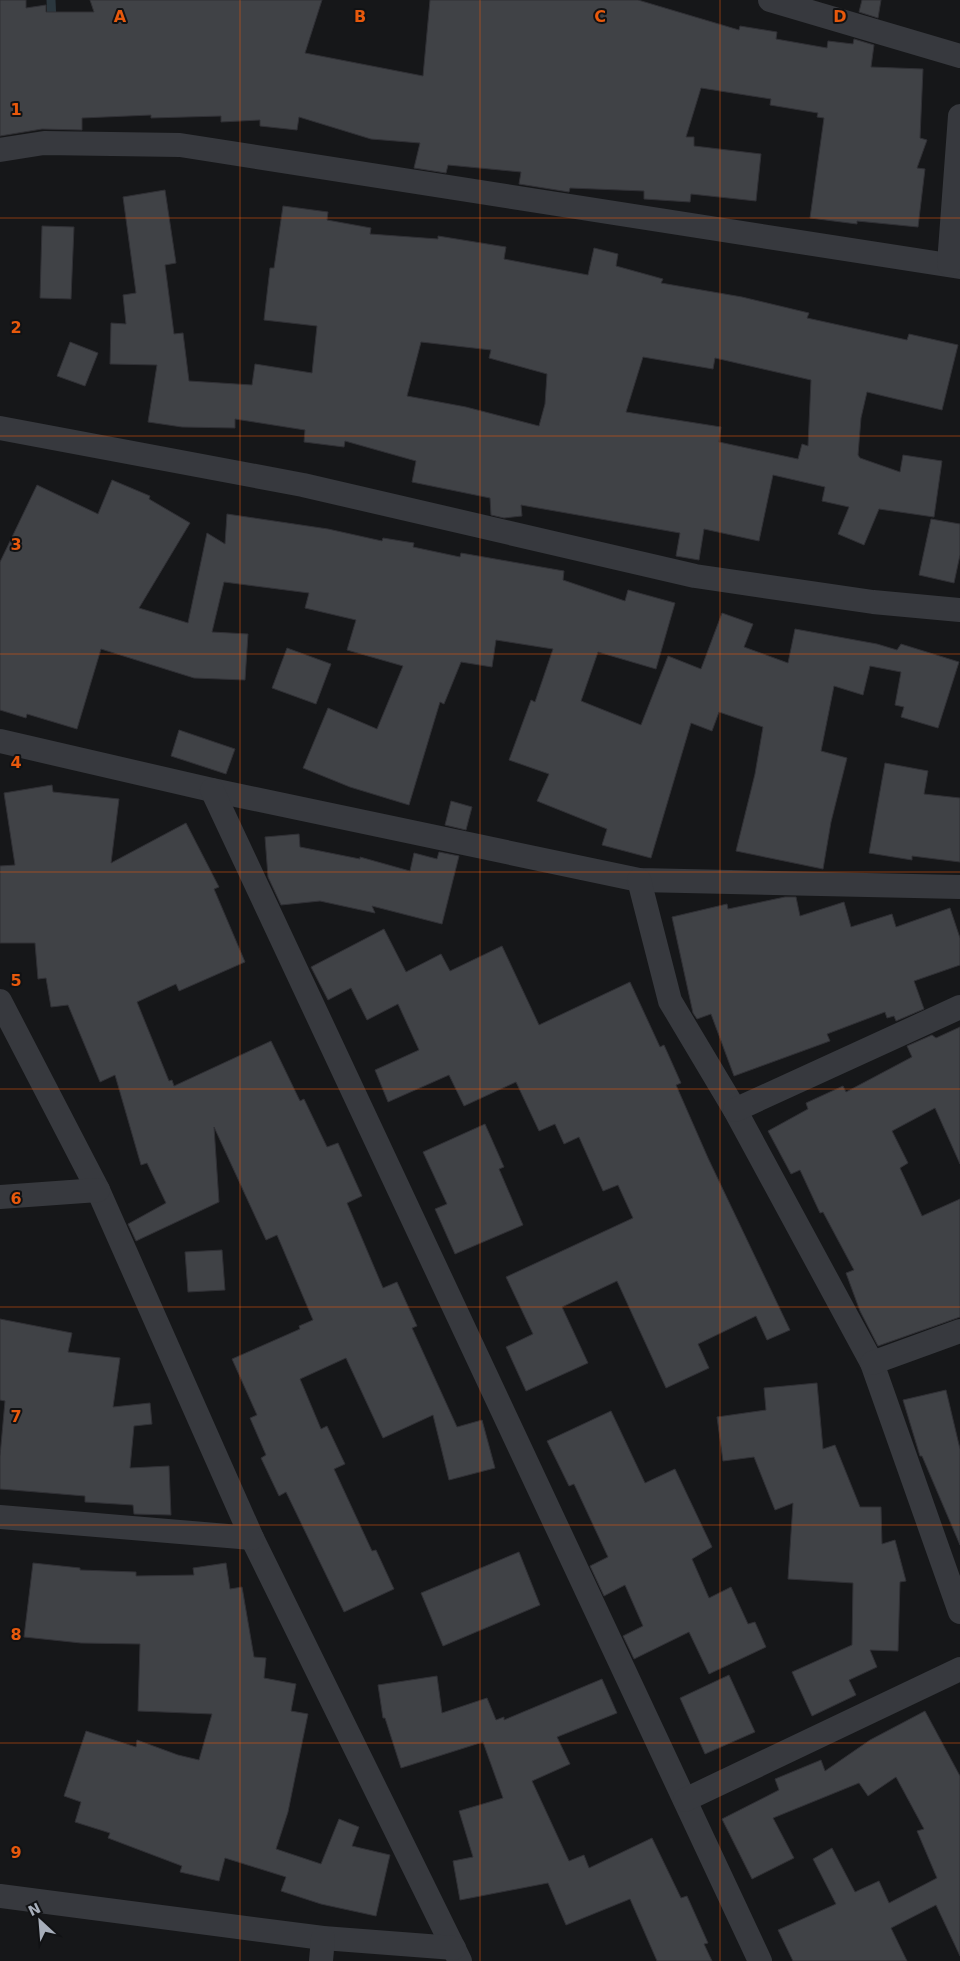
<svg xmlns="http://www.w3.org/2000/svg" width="960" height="1961" viewBox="0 0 960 1961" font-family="'DejaVu Sans',sans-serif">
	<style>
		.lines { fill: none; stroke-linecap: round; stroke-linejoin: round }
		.stream { stroke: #2b373e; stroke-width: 9 }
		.building { fill: #404246; stroke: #303035; fill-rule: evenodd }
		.minor { stroke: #37393e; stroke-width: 24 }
		.grid { fill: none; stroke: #e8590c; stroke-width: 1; stroke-opacity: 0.55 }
		.grid-label { font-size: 16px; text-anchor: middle; font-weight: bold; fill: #e8590c; stroke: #111214; stroke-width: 4; stroke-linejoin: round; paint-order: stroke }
	</style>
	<rect width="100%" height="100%" fill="#161719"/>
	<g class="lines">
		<polyline class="stream" points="51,0 52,22"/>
	</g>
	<g class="building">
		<polygon points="0,0 26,0 26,8 46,5 46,12 94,12 90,0 322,0 305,53 423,76 430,0 638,0 739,30 740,26 777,32 776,39 827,48 828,41 853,44 854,39 874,45 871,67 923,69 920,138 927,140 917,168 925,169 918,227 857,221 857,224 810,218 824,118 817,117 818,113 770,105 771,99 701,88 686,137 694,137 694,146 761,154 756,201 691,194 690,202 644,199 644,191 570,188 569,192 519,184 521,172 448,165 446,173 414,168 420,143 371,139 299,117 297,130 260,126 260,120 221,122 221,116 151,118 151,115 82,118 82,130 42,129 0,136"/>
		<polygon points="862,0 881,0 878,18 859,12"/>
		<path d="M165 190 176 263 165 265 174 334 183 333 189 381 252 385 255 364 312 373 317 326 264 320 270 268H274L283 206 328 212 327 220 371 228 370 234 438 239V236L506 247 504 259 588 275 594 248 618 254 616 266 663 279 661 283 742 297 809 313 807 318 907 340 909 334 958 345 942 410 867 392 861 418 858 455 860 458 900 472 903 455 942 461 934 517 879 509 864 545 838 534 849 507 822 501 825 487 773 475 759 541 704 529 699 560 676 556 680 533 521 505 522 516 504 518 491 515 490 498 412 482 416 461 345 441 344 447 304 442 305 430 235 419V428L182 427 148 422 157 365 110 364 111 323 126 324 123 295 136 293 123 197ZM421 342 491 350 489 358 547 374 545 404 539 426 466 407 407 396ZM643 357 713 369 715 358 811 380 808 446 802 444 798 459 719 442 721 427 626 412Z"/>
		<polygon points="42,226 74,227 71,299 40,298"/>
		<polygon points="70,342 98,353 85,386 57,376"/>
		<polygon points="112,480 150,496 149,499 190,523 139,608 188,623 207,533 225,544 227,514 328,529 382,541 383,538 414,543 413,547 460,557 461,553 564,571 563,580 625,601 628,590 675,603 656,669 598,652 581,701 641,725 668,656 701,669 722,613 753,624 744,647 788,663 795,629 877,644 897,650 901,644 959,662 938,728 901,717 904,707 895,705 901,672 870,666 863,695 834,686 821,751 847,758 831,822 823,869 736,851 755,774 763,727 719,712 712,731 691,723 651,858 602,845 607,829 537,801 549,774 509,760 531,700 535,702 553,649 496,640 492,667 461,662 444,704 440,702 409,805 350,787 303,768 328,708 377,729 403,666 347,650 356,620 305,608 309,593 224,582 212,632 248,634 245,680 194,678 101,649 77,729 27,714 26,718 0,710 0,562 37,485 98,514"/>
		<polygon points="931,519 960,524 960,555 954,583 919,575"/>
		<polygon points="287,648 331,664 316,704 272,688"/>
		<polygon points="179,730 235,749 226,774 171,756"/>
		<polygon points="885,763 928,771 924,794 960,798 960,862 912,856 912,860 869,853"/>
		<polygon points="52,785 53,792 119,799 111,863 186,823 219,887 214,889 245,962 179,991 176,984 137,1002 169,1081 172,1080 174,1086 271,1041 300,1101 304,1099 327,1147 338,1143 362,1196 347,1203 383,1288 397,1282 417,1326 412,1328 457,1427 482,1420 495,1468 449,1480 433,1415 383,1438 346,1358 300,1379 321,1429 327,1426 345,1464 334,1469 372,1551 376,1550 394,1589 344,1612 286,1492 279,1496 261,1458 266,1455 250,1418 257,1415 232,1359 300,1329 299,1326 313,1320 277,1235 266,1240 214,1127 219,1202 136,1241 128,1224 166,1203 147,1163 141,1165 115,1075 100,1082 68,1005 51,1007 46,978 38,979 35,943 0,943 0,866 15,865 4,793"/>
		<polygon points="451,801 472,807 466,830 445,825"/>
		<polygon points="299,834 300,847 360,859 360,857 410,871 414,853 437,859 439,852 459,856 442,924 372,906 375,913 320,901 281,905 268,877 265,837"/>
		<polygon points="785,897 796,897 800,916 844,902 851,927 892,914 896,927 950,908 960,938 960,965 914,981 924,1009 896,1021 894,1016 887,1018 885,1012 827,1034 830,1041 734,1076 711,1014 697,1019 693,1013 672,917 727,904 728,909"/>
		<polygon points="384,929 406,972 441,954 450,971 502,946 539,1025 630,982 660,1047 664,1045 681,1083 676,1085 708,1158 790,1330 767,1340 756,1316 698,1344 709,1368 666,1388 617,1281 562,1307 588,1363 526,1391 506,1347 533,1334 506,1277 633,1218 618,1185 603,1191 579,1137 564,1144 555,1124 539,1131 516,1082 464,1106 449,1075 388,1102 375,1070 419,1050 398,1004 367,1020 351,988 328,1000 311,967"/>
		<polygon points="960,1027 960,1164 935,1108 892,1131 908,1163 900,1168 922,1216 960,1199 960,1317 878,1346 860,1311 846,1273 854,1270 823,1212 820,1213 800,1170 791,1174 768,1131 808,1109 806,1103 843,1086 846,1092 912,1057 907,1046 932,1035 936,1038"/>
		<polygon points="485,1124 504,1167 499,1169 523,1225 455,1254 435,1209 447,1204 423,1152"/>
		<polygon points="222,1250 225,1290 188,1292 185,1252"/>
		<polygon points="0,1319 72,1333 68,1352 120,1358 113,1407 150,1403 152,1424 134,1426 130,1468 169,1466 171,1515 134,1514 133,1505 85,1502 85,1496 0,1489 0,1456 5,1401 0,1400"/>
		<polygon points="817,1383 823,1449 835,1445 860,1507 881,1507 882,1544 895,1540 906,1581 900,1582 898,1651 870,1650 877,1667 849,1680 856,1695 812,1716 792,1672 852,1645 853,1583 788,1579 793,1503 775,1510 754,1457 723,1461 717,1417 766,1410 764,1388"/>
		<polygon points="946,1390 960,1449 960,1545 922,1456 920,1456 903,1400"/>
		<polygon points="611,1411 645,1483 675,1469 712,1547 692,1559 709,1598 731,1587 748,1624 755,1622 766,1647 709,1674 689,1632 634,1659 623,1636 643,1626 625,1585 604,1596 590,1566 608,1557 574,1484 569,1486 547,1441"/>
		<polygon points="519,1552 540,1605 443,1646 421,1593"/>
		<polygon points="33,1563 80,1568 80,1570 136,1572 136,1576 194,1575 193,1568 226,1563 230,1589 242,1587 254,1657 266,1658 264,1678 296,1684 291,1711 308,1714 288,1812 276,1849 321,1864 339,1819 359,1827 352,1846 390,1855 376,1916 321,1904 281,1891 286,1877 225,1858 219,1881 180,1872 182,1866 108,1838 110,1833 75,1822 81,1802 64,1796 86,1731 136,1747 137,1740 178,1755 199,1760 212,1714 138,1711 140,1644 81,1643 24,1637"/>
		<polygon points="729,1675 755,1732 705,1754 680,1698"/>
		<polygon points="437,1676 442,1713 487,1698 496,1720 504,1717 504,1720 602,1679 617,1713 557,1737 570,1764 532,1781 569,1861 584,1855 589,1868 652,1838 681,1898 687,1896 708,1943 704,1944 712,1961 657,1961 630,1899 566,1925 548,1883 460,1900 453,1861 473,1857 459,1811 503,1798 483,1742 401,1768 385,1718 383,1718 378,1685"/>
		<polygon points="925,1711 960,1776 960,1956 936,1905 891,1928 907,1961 793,1961 778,1930 836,1904 813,1859 832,1848 855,1892 879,1881 889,1903 937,1878 917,1831 924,1829 896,1777 868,1796 859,1783 773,1818 794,1858 752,1879 722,1819 779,1790 775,1779 821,1760 825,1771 870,1740"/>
	</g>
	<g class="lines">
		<g class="minor">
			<polyline points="770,0 960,56"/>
			<polyline points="0,150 44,143 180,145 960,267"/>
			<polyline points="949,264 960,116"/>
			<polyline points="0,428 303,485 695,576 873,602 960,610"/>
			<polyline points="0,741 212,790 639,880 960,887"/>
			<polyline points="212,790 760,1961"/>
			<polyline points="639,880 670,1001 735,1110 872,1363 960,1612"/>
			<polyline points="0,1001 98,1190 252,1538 460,1961"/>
			<polyline points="735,1110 960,1007"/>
			<polyline points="0,1197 98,1190"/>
			<polyline points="872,1363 960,1331"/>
			<polyline points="0,1517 252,1538"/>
			<polyline points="685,1800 960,1669"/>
			<polyline points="0,1896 323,1938 454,1948"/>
			<polyline points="321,1961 323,1938"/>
		</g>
	</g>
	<path class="grid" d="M240 0V1961M480 0V1961M720 0V1961M0 218H960M0 436H960M0 654H960M0 872H960M0 1089H960M0 1307H960M0 1525H960M0 1743H960"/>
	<g class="grid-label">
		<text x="120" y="22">A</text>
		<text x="360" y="22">B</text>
		<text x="600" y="22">C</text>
		<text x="840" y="22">D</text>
		<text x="16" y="115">1</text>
		<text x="16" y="333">2</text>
		<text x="16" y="550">3</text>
		<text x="16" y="768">4</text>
		<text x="16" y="986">5</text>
		<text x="16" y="1204">6</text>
		<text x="16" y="1422">7</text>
		<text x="16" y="1640">8</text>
		<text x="16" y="1858">9</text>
	</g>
	<g transform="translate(40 1921) rotate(334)" stroke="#111214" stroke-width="4" paint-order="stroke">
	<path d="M0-4L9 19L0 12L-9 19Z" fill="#a7aeba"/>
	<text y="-8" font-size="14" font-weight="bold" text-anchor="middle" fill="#a7aeba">N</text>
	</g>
</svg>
